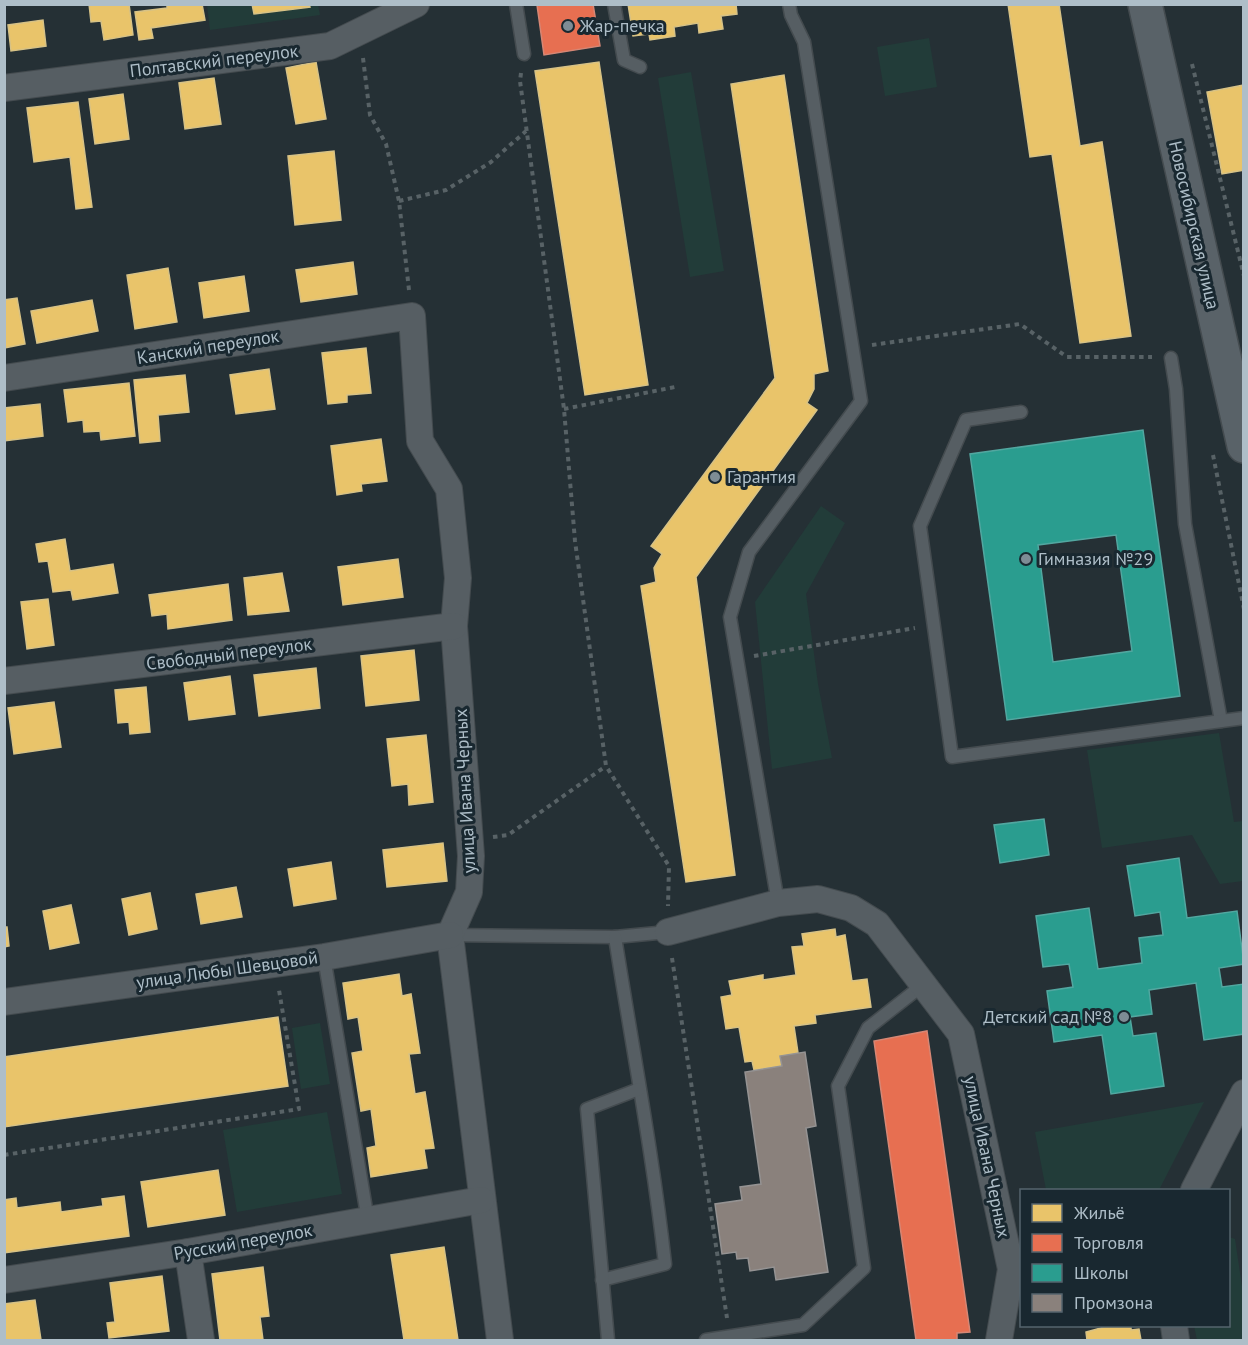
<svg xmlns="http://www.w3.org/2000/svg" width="1248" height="1345" viewBox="0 0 1248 1345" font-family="'PT Sans',sans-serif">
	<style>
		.green { fill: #223c39 }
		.homes { fill: #e9c46a; stroke: #d7c286; stroke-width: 1.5 }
		.shops { fill: #e76f51; stroke: #d68775; stroke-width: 1.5 }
		.schools { fill: #2a9d8f; stroke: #52a7a0; stroke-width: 1.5; fill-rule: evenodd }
		.industry { fill: #8a817c; stroke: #959393; stroke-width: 1.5 }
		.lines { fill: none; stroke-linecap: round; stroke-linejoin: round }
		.lane-casing { stroke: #444b4f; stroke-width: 15 }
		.street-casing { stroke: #444b4f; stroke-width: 28 }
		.secondary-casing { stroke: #444b4f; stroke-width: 36 }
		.path { stroke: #586266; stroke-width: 4; stroke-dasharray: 4.5 4.5; stroke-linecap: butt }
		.lane { stroke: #565e63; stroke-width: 12 }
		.street { stroke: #565e63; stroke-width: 26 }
		.secondary { stroke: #596268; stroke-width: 33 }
		.poi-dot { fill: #7e8c95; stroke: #192830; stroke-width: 2 }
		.labels { text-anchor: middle; stroke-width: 6; stroke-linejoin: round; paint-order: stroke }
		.poi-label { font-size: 18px; fill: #aebec8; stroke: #192830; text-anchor: start }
		.street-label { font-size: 18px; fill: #aebec8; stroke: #192830 }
	</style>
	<rect width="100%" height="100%" fill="#253035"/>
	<g class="green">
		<polygon points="207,5 318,5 320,15 210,30"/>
		<polygon points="929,38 937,87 885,96 877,47"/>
		<polygon points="691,72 724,271 690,277 658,78"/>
		<polygon points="821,506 845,523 806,594 818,684 832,758 772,769 755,602"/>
		<polygon points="1219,733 1234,822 1243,821 1243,881 1220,884 1192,835 1102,848 1087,750"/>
		<polygon points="320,1023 330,1084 301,1089 292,1028"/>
		<polygon points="1204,1102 1159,1190 1046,1190 1035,1132"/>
		<polygon points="327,1112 342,1194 237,1212 223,1130"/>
		<polygon points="1229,1237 1235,1239 1243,1293 1243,1340 1197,1340 1194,1326 1228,1326"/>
	</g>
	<g class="homes">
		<polygon points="89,4 129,4 133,35 104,40 101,21 91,22"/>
		<polygon points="167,4 202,4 205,20 151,28 153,38 139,40 135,12 167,8"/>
		<polygon points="252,4 309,4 310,7 254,14"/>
		<polygon points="628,4 736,4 737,14 721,16 723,29 699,33 698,23 674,27 675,36 650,40 649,34 633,36"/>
		<polygon points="1008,4 1059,4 1080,146 1102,142 1131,336 1080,343 1052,154 1030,157"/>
		<polygon points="43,20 46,46 11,51 8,25"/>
		<polygon points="316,62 326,119 296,124 286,68"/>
		<polygon points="599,62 648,385 585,395 535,71"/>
		<polygon points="784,75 828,371 814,374 814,389 807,403 817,410 696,577 735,875 686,882 641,586 656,582 654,568 662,554 651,546 775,378 731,84"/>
		<polygon points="214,78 221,124 185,129 179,83"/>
		<polygon points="1244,85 1244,170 1222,174 1207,92"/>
		<polygon points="123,94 129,139 95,144 89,99"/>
		<polygon points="78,102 92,207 76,209 70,157 34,162 27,108"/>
		<polygon points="334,151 341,220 295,225 288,156"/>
		<polygon points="353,262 357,294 301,302 296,270"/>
		<polygon points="168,268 177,322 135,329 127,275"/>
		<polygon points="244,276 249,311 204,318 199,283"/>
		<polygon points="17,298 25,344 4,348 4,300"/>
		<polygon points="92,300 98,331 37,343 31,311"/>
		<polygon points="366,348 371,393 347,395 347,402 328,404 322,353"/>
		<polygon points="269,369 275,409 236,414 230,375"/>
		<polygon points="185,375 189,412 158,415 160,441 140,443 134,380"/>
		<polygon points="129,383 135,436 101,440 100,431 84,432 83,420 68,422 64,390"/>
		<polygon points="40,404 43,436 4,441 4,408"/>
		<polygon points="381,439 387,481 361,484 362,491 337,495 331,446"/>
		<polygon points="65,539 70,571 113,564 118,593 73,600 71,590 53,592 48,561 39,562 36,544"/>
		<polygon points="398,559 403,597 343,605 338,567"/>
		<polygon points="282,573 289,611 248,615 244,578"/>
		<polygon points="228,584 232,620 168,629 167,614 152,616 149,595"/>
		<polygon points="48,599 54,645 27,649 21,602"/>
		<polygon points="414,650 419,700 366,706 361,656"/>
		<polygon points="316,668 320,708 259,716 254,675"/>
		<polygon points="230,676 235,714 189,720 184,683"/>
		<polygon points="146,687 150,732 130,734 129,722 118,723 115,690"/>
		<polygon points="54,702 61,747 14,754 8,708"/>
		<polygon points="426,735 433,802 409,805 408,784 392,786 387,739"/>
		<polygon points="443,843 447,881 387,887 383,850"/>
		<polygon points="331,862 336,899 294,906 288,869"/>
		<polygon points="236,887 242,917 201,924 196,894"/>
		<polygon points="150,893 157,929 129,935 122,899"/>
		<polygon points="71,905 79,943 50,949 43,911"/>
		<polygon points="4,927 7,927 9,946 4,947"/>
		<polygon points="835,929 836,937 845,935 852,981 867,979 871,1007 815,1015 816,1023 794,1026 798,1053 780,1056 782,1066 754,1070 752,1061 745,1062 739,1027 726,1029 721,997 732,995 729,981 763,975 763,980 796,975 792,947 804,946 802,934"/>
		<polygon points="399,974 402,996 411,994 420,1053 409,1054 415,1094 425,1092 434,1148 424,1149 427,1168 371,1177 367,1148 376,1146 371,1109 361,1111 352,1053 363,1051 358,1017 348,1019 343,983"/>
		<polygon points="278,1017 288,1086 4,1127 4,1057"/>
		<polygon points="218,1170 225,1215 148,1227 141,1182"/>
		<polygon points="124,1196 129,1236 4,1253 4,1200 16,1198 17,1208 60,1202 61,1212 103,1206 102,1199"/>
		<polygon points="444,1247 458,1340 404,1340 391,1255"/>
		<polygon points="263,1267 269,1316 260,1317 263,1340 220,1340 212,1274"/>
		<polygon points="162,1276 169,1331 109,1338 107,1323 115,1322 110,1283"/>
		<polygon points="35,1300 41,1340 4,1340 4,1304"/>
		<polygon points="1108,1326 1131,1326 1131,1330 1139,1329 1141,1340 1087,1340 1086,1332"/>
	</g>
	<g class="shops">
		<polygon points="593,4 600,46 544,55 537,5"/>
		<polygon points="927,1031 970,1332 957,1333 957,1340 916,1340 874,1041"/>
	</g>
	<g class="schools">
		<path d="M1143 430 1180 696 1007 720 970 454ZM1116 535 1132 651 1053 662 1038 545Z"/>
		<polygon points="1044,819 1049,855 1000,863 994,825"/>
		<polygon points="1179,858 1187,918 1237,911 1244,964 1219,968 1222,987 1244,984 1244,1034 1204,1040 1196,983 1149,990 1152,1014 1130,1017 1133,1036 1156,1033 1164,1086 1111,1094 1102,1035 1054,1042 1047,991 1073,987 1069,964 1043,967 1036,916 1089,908 1098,969 1142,963 1139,938 1163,935 1160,912 1135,916 1127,866"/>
	</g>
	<polygon class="industry" points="805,1052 816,1126 806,1128 828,1272 776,1280 774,1267 750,1271 748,1258 737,1259 736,1252 722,1254 715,1204 742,1200 740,1187 761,1184 745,1072 782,1066 780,1056"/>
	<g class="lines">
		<g class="lane-casing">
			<g id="lane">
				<polyline points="516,4 524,54"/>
				<polyline points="614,4 624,60 640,67"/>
				<polyline points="1171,358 1176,389 1185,524 1221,721"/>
				<polyline points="1021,412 966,420 920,526 952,757 1244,718"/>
				<polyline points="778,903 730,617 749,552 861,401 804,42 791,15 789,4"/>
				<polyline points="450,935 615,937 668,932"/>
				<polyline points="324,957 368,1221"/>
				<path d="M602 1280 665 1264C653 1154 632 1046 615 937"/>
				<polyline points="608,1340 587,1109 639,1089"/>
				<polyline points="706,1340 803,1325 864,1268 838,1086 868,1028 924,984"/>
			</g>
		</g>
		<g class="street-casing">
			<g id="street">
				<polyline points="4,88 330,46 416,4"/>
				<polyline points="4,378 412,316 420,441 449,489 458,578 454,626 471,856 469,892 450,935 500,1340"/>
				<polyline points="4,681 454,626"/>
				<polyline points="668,932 778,903 818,899 851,908 877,924 961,1034 1011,1269 999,1340"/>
				<polyline points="4,1002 324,957 450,935"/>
				<polyline points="1194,1190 1244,1093"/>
				<polyline points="188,1252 201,1340"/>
				<polyline points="4,1280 188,1252 481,1200"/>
				<polyline points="1174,1326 1176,1340"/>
			</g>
		</g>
		<g class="secondary-casing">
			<polyline id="secondary" points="1145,4 1244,446"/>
		</g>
		<g class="path">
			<polyline points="363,58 370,115 386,144 399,201 409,290"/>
			<polyline points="1192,64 1244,276"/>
			<polyline points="521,73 520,81 564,409 575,541 606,766 669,866 668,906"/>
			<polyline points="399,201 446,190 491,162 526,131"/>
			<polyline points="872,345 1020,324 1067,357 1152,357"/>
			<polyline points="564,409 675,387"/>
			<polyline points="1213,455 1244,609"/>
			<polyline points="754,656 915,628"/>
			<polyline points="493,837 508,835 606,766"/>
			<polyline points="672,958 727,1318"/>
			<polyline points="4,1155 299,1109 279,990"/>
		</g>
		<use href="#lane" class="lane"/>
		<use href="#street" class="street"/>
		<use href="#secondary" class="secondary"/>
	</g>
	<g class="poi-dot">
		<circle cx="568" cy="26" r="6"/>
		<circle cx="715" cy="477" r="6"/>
		<circle cx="1026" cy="559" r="6"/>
		<circle cx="1124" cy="1017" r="6"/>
	</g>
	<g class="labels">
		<g class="poi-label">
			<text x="580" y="32">Жар-печка</text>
			<text x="727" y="483">Гарантия</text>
			<text x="1038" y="565">Гимназия №29</text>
			<text x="1112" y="1023" text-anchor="end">Детский сад №8</text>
		</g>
		<g class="street-label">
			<text transform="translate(214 61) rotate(-7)" y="6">Полтавский переулок</text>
			<text transform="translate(1194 225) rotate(77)" y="6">Новосибирская улица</text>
			<text transform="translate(208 347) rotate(-9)" y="6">Канский переулок</text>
			<text transform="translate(229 654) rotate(-7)" y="6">Свободный переулок</text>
			<text transform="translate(465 791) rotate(-93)" y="6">улица Ивана Черных</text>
			<text transform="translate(227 970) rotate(-8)" y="6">улица Любы Шевцовой</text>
			<text transform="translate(987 1157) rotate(78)" y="6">улица Ивана Черных</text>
			<text transform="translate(243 1242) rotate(-10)" y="6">Русский переулок</text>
		</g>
	</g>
	<rect width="1248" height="1345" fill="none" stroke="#aebec8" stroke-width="12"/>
	<rect x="1020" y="1189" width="210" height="138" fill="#192830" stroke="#55646d" stroke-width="1.5"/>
	<rect x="1032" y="1204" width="30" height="18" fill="#e9c46a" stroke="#55646d" stroke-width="1.5"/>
	<text x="1074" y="1219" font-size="18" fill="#aebec8">Жильё</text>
	<rect x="1032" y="1234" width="30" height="18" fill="#e76f51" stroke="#55646d" stroke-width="1.5"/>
	<text x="1074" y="1249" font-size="18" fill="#aebec8">Торговля</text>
	<rect x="1032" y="1264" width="30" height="18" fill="#2a9d8f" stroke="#55646d" stroke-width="1.5"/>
	<text x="1074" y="1279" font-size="18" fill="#aebec8">Школы</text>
	<rect x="1032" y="1294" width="30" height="18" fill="#8a817c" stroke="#55646d" stroke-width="1.5"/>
	<text x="1074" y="1309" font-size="18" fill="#aebec8">Промзона</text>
</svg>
